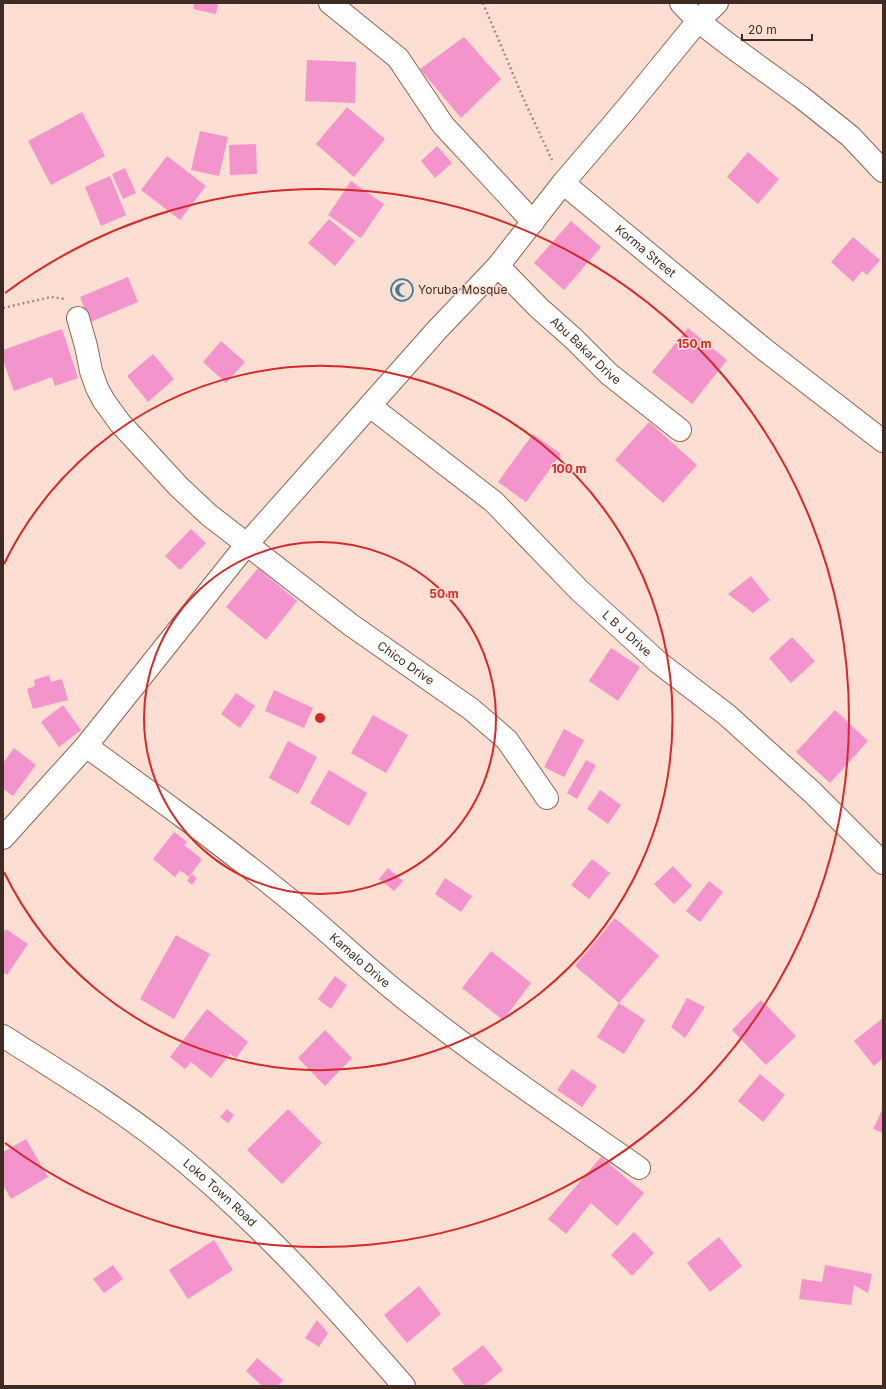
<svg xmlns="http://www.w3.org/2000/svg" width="886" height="1389" viewBox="0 0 886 1389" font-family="Inter,sans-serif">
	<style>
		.building { fill: #f395cc }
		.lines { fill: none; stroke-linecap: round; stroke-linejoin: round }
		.minor-casing { stroke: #8e6452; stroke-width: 24 }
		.path { stroke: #a38b81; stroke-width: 2.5; stroke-dasharray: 2 3; stroke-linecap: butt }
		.minor { stroke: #fff; stroke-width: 22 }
		.ring { fill: none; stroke: #d62828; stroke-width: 2 }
		.labels { text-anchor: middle; stroke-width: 3; stroke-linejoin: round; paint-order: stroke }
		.street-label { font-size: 12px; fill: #3e2c24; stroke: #fcdfd2 }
		.poi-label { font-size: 12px; fill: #3e2c24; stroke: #fcdfd2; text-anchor: start }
		.centre { fill: #d62828; stroke: #fcdfd2; stroke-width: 2 }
		.ring-label { font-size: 12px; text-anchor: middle; font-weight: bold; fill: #d62828; stroke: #fcdfd2; stroke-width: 3; stroke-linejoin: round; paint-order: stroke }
	</style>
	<rect width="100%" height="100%" fill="#fcdfd2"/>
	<g class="building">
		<polygon points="194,3 218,3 216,14 193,9"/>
		<polygon points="464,37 501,79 461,118 420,69"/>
		<polygon points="307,60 356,62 355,103 305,101"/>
		<polygon points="347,107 385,139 354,177 316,144"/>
		<polygon points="82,112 105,156 51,185 28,141"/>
		<polygon points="200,131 228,137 219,176 191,170"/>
		<polygon points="256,144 257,174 230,175 229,145"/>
		<polygon points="437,146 452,163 435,178 421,161"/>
		<polygon points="748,152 779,179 758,204 727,177"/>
		<polygon points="167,156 206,186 180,220 141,190"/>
		<polygon points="125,168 136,193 123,199 112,174"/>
		<polygon points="110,176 126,215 101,226 85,187"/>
		<polygon points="351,181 384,204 361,238 328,215"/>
		<polygon points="329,219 355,241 335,266 308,243"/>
		<polygon points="571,221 601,247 564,290 534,263"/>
		<polygon points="853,237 880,260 867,275 862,271 853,282 831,262"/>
		<polygon points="128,277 138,302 90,322 80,297"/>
		<polygon points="688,328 727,360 692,404 652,372"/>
		<polygon points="62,329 78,378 55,386 52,377 14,391 3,360 3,350"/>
		<polygon points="221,341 245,362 226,383 203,362"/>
		<polygon points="153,354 174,379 148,402 127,376"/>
		<polygon points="649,422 697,465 663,503 615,460"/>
		<polygon points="533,434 561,454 526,502 498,482"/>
		<polygon points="191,529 206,543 180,570 165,556"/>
		<polygon points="258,568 297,601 266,640 226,607"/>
		<polygon points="751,576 770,600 753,613 728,594"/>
		<polygon points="792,637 815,661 791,683 769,658"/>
		<polygon points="611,648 640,667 618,701 589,681"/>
		<polygon points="49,675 51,682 62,679 68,700 33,709 27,689 35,686 34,680"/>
		<polygon points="274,690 313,708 304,728 265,711"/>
		<polygon points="236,693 255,706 240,728 221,714"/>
		<polygon points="63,705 81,730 59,747 41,722"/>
		<polygon points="835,710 868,741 830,783 796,752"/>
		<polygon points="373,715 408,735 386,773 351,753"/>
		<polygon points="564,729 584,740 564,777 544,767"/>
		<polygon points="288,741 317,757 298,794 269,778"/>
		<polygon points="14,748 36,765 13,796 3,789 3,763"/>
		<polygon points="586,760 596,765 577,799 567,793"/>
		<polygon points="329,770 367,793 349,826 310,803"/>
		<polygon points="600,790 621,805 608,824 587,809"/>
		<polygon points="174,832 187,842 184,845 202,859 189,877 180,870 175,877 153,859"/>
		<polygon points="592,859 610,873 589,899 571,885"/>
		<polygon points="673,866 692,886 674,904 654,884"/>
		<polygon points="388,868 403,881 394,891 379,879"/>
		<polygon points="192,874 197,878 192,885 187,881"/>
		<polygon points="445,878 472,896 461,912 435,894"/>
		<polygon points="709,881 723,892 700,922 686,911"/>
		<polygon points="615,918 659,956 619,1003 575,966"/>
		<polygon points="6,929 28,944 7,975 3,972 3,934"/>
		<polygon points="176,935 210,954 174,1019 140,999"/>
		<polygon points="491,951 531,983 503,1020 462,988"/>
		<polygon points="335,976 347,985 331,1009 318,999"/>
		<polygon points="687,998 705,1007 685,1038 671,1027"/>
		<polygon points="761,1000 796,1036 766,1065 732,1030"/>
		<polygon points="619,1003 645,1020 624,1054 597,1037"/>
		<polygon points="207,1009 248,1042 236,1058 230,1054 211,1078 191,1062 185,1069 170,1057"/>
		<polygon points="883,1018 883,1058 874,1066 854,1041"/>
		<polygon points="325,1030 352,1058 325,1086 298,1058"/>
		<polygon points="572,1069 597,1086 582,1107 557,1090"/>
		<polygon points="760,1074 785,1095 763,1122 738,1101"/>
		<polygon points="883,1108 883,1133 873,1129"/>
		<polygon points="227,1109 234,1115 228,1123 220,1117"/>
		<polygon points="288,1109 322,1143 282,1184 247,1150"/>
		<polygon points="26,1139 48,1177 11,1199 3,1185 3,1152"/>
		<polygon points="601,1157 644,1193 617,1226 591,1203 566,1234 548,1219"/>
		<polygon points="634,1232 654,1253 632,1276 611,1255"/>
		<polygon points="719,1237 742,1266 710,1292 687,1263"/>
		<polygon points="214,1240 233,1270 188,1299 169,1270"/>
		<polygon points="113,1265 123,1279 104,1293 93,1279"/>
		<polygon points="825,1265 872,1274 868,1293 854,1285 851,1305 799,1299 802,1279 822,1282"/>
		<polygon points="419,1286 441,1314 407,1343 384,1315"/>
		<polygon points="317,1320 328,1333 319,1347 305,1338"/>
		<polygon points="483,1345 503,1370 483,1386 465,1386 452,1369"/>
		<polygon points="257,1358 283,1380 278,1386 262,1386 246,1371"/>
	</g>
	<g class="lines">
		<g class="minor-casing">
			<g id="minor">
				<polyline points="330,3 398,58 443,125 533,222"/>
				<polyline points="681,3 698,21 732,47 801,97 850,136 883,171"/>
				<path id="s1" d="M563 183 765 350 883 441"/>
				<path id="s2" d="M498 266 539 308 574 339 609 374 680 430"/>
				<path id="s3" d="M78 318 86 346 91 371 97 388 104 401 120 423 179 487 209 515 351 625 471 709 507 740 547 798"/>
				<path id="s4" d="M370 406 494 502 579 590 658 662 727 715 813 793 883 863"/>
				<path id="s5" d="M86 746C151 793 216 840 279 891 322 925 361 964 404 998 479 1058 560 1113 639 1168"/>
				<polyline points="3,838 86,746 247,544 437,330 498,266 563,183 627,108 698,21 717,3"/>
				<path id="s6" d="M3 1036C56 1070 111 1103 161 1142 252 1214 328 1299 404 1386"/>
			</g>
		</g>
		<g class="path">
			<polyline points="483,3 524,100 552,160"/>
			<polyline points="3,308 51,297 65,299"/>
		</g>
		<use href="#minor" class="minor"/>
	</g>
	<g class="ring">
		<circle cx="320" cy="718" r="176"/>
		<path d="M4 564A352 352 0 1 1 4 872"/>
		<path d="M5 293A529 529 0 1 1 5 1143"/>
	</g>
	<defs>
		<g id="mosque-ring" transform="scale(1.15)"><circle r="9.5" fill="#fcdfd2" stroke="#407d94" stroke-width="1.5"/><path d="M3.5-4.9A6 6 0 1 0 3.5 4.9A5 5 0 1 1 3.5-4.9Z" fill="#407d94"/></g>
	</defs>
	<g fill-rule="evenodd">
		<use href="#mosque-ring" x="402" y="290"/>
	</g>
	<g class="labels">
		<g class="street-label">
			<text dy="4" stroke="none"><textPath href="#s1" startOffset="107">Korma Street</textPath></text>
			<text dy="4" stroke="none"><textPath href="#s2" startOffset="122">Abu Bakar Drive</textPath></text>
			<text dy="4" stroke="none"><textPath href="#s4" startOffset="344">L B J Drive</textPath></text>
			<text dy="4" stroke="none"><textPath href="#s3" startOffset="489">Chico Drive</textPath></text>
			<text dy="4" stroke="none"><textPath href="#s5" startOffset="348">Kamalo Drive</textPath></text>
			<text dy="4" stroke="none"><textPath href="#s6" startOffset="268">Loko Town Road</textPath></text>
		</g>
		<g class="poi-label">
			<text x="418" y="294">Yoruba Mosque</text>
		</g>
	</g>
	<circle cx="320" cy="718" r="6" class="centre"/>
	<g class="ring-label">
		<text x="694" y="348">150 m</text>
		<text x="569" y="473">100 m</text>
		<text x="444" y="598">50 m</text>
	</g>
	<rect width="886" height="1389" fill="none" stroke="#3e2c24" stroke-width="8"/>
	<path d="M742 34v6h70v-6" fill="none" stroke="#3e2c24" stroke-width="2"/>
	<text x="748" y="34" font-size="12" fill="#3e2c24" stroke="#fcdfd2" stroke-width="3" paint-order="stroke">20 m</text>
</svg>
